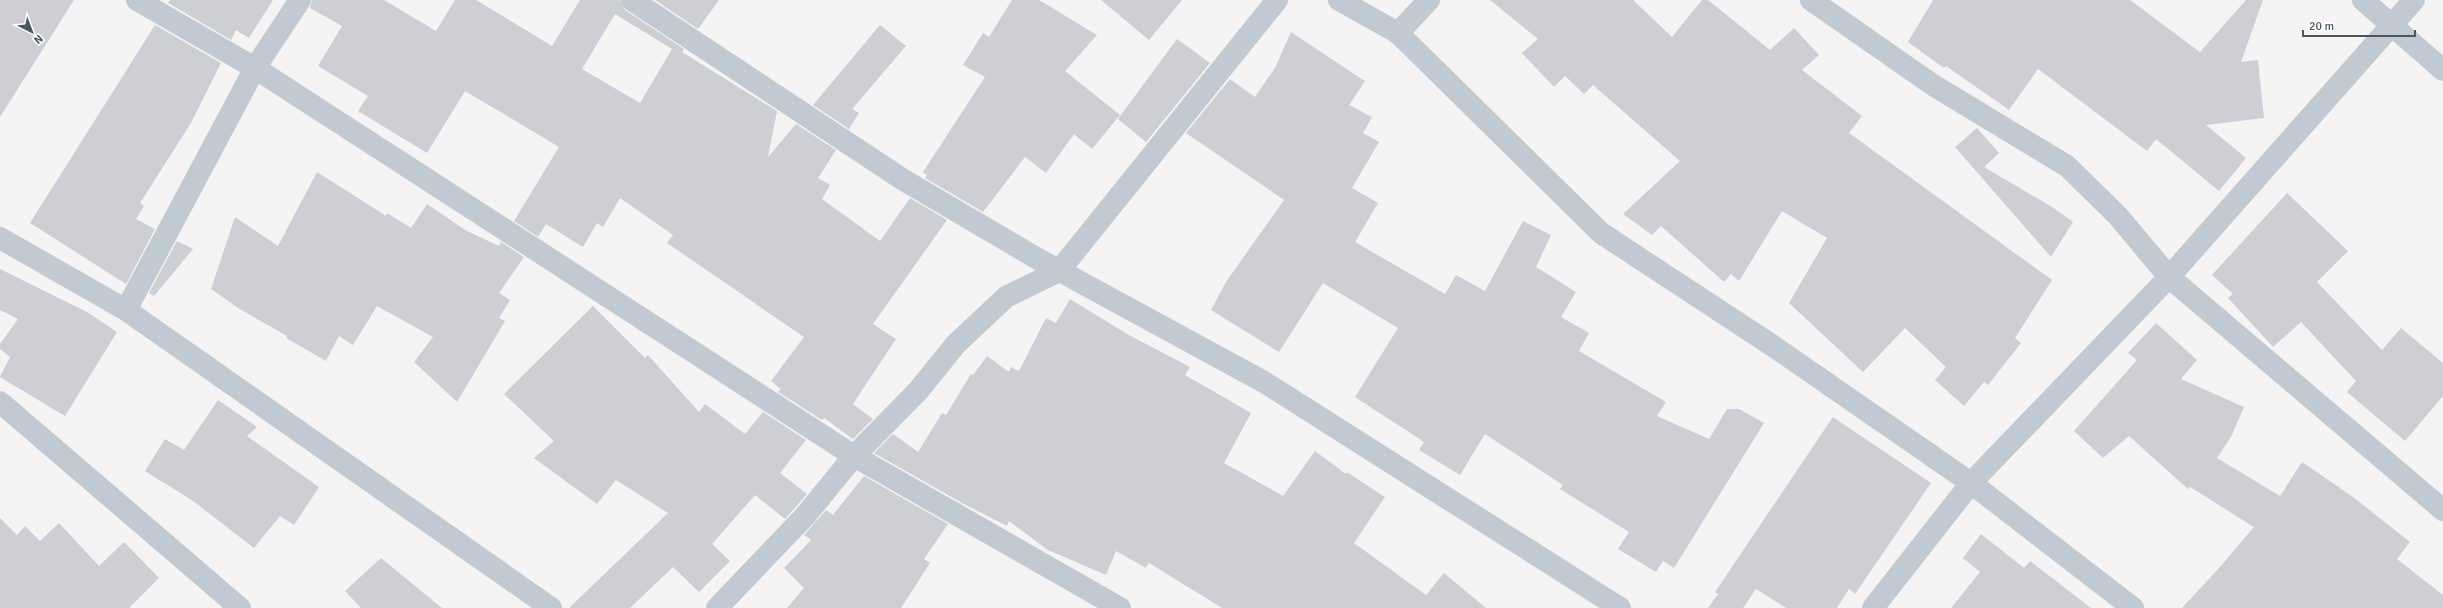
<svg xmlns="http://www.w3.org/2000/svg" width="2443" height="608" viewBox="0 0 2443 608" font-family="Signika,sans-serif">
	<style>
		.building { fill: #cdcfd5; fill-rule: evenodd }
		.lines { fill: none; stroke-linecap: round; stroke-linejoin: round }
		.minor { stroke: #c1cad2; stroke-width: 22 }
	</style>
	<rect width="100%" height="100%" fill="#f5f3f3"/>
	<g class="building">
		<polygon points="0,0 74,0 0,117"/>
		<polygon points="170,0 273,0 249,38 236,30 231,40 168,3"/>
		<path d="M312 0H384L436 31 455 0H476L552 46 580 0H620L625 10 684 49 682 52 777 111 768 157 796 124 836 150 818 178 830 185 822 199 880 241 910 198 947 220 873 324 896 339 853 404 873 419 853 439 824 418 822 420 778 392 781 389 771 381 804 337 667 243 673 235 620 198 603 227 597 223 583 247 546 224 538 237 514 221 559 147 465 91 427 153 358 111 368 96 318 66 342 26 310 8ZM615 14 672 49 640 103 582 69Z"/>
		<polygon points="655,0 719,0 698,29"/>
		<polygon points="1012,0 1039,0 1097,35 1065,71 1120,115 1092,149 1074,134 1046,173 1025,157 983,212 925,178 927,175 923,172 985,77 963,65 983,33 989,37"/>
		<polygon points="1101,0 1182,0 1149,40"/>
		<polygon points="1490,0 1633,0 1672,37 1702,0 1708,0 1770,50 1794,28 1819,55 1802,70 1862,116 1849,133 2052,280 2015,338 2021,343 1988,385 1984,382 1964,406 1935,380 1946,367 1905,328 1863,372 1789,303 1827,238 1782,211 1739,281 1731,274 1724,282 1661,226 1652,235 1623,214 1680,161 1593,85 1584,94 1565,76 1554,87 1522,53 1538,39"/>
		<polygon points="1933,0 2130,0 2200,52 2246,0 2263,0 2241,62 2258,60 2264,118 2206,125 2246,158 2219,191 2156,139 2147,151 2038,69 2009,110 1946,66 1944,68 1908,42"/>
		<polygon points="155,25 221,63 191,123 140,203 144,206 136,219 155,229 126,284 30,223"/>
		<polygon points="880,25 906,46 852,109 859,113 849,129 813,105"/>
		<polygon points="1291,32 1365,81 1349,105 1372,117 1363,133 1379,142 1352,188 1378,203 1355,242 1445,294 1456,275 1485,291 1523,221 1551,235 1536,267 1576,292 1561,317 1589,333 1579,351 1666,402 1657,416 1709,439 1727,409 1739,409 1764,423 1674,568 1663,561 1656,572 1618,549 1629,532 1560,489 1563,485 1485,434 1460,475 1419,450 1424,442 1355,397 1398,328 1323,283 1279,352 1211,310 1226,282 1284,200 1186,133 1230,79 1255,97 1275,68"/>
		<polygon points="1177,39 1210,63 1146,142 1118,119"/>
		<polygon points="1977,128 1999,153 1984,167 2052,207 2073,222 2051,257 1955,147"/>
		<polygon points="317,172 386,216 387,213 411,228 427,204 465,230 499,246 501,242 524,257 499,293 510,300 499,318 505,321 457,402 414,362 433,337 377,306 353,345 339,336 326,361 286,338 287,336 238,308 211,289 235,217 278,246"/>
		<polygon points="2287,193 2348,251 2317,282 2382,350 2401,328 2443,363 2443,396 2405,441 2347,392 2356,381 2301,322 2273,347 2228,298 2233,294 2212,275"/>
		<polygon points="177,241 193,249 154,296 149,293"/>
		<polygon points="0,269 89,313 117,332 65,416 0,377 10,357 0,349 0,344 18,319 0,310"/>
		<polygon points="1070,299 1127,334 1190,367 1185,375 1251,413 1224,463 1283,496 1315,451 1346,474 1347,472 1385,497 1354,543 1426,595 1444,573 1486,608 1222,608 1149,563 1146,568 1116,551 1106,575 1048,550 1009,521 1007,526 962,503 874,453 893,434 918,452 942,413 946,415 971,374 973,375 987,356 1009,372 1011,367 1019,371 1046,318 1056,323"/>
		<polygon points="593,306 645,358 648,355 699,412 705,404 745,434 763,412 806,440 780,473 807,494 785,519 755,495 712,544 730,561 699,592 673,567 630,608 569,608 668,513 616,480 597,504 534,458 554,441 504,394"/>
		<polygon points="2156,323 2197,360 2181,379 2244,407 2231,437 2217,458 2280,496 2302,462 2353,497 2410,542 2397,559 2443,595 2443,608 2182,608 2220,567 2254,527 2190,487 2188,489 2129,436 2103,458 2074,431 2137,360 2128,353"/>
		<polygon points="218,400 257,427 247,436 319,487 294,525 280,516 254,548 193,501 145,471 165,439 184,450"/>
		<polygon points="1833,417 1931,483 1855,594 1849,589 1837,608 1786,608 1756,589 1743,608 1708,608 1718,594 1715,592"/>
		<polygon points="864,476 948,524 924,559 930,563 901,608 787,608 804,588 784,568 811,540 804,535 826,510 833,515"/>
		<polygon points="0,518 17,535 25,526 40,541 59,523 99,566 124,542 159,578 129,608 0,608"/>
		<polygon points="1981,534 2024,568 2030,561 2091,608 1951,608 1980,572 1963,558"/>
		<polygon points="381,558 442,608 361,608 345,591"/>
	</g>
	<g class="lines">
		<g class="minor">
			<polyline points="137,0 255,68 854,456 1120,608"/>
			<polyline points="632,0 902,179 1038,259 1264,382 1620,608"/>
			<polyline points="1339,0 1398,33 1601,233 1773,346 1971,483 2133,608"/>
			<polyline points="1811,0 1933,85 2067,166 2118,216 2169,277 2443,510"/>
			<polyline points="2363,0 2443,70"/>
			<polyline points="1398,33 1429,0"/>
			<polyline points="0,238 126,310 551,608"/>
			<polyline points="126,310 255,68 300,0"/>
			<polyline points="0,402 240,608"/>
			<polyline points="717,608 805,516 854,456 918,391 956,344 1006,297 1059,271 1277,0"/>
			<polyline points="1873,608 1971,483 2169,277 2414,0"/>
		</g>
	</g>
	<g transform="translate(32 32) rotate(138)" stroke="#ffffff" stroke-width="3" paint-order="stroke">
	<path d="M0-3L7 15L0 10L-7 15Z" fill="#4a5661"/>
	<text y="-6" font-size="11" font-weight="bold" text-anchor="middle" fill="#4a5661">N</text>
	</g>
	<path d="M2303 30v6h112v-6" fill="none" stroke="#4a5661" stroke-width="2"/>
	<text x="2309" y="30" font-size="12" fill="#4a5661" stroke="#ffffff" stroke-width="3" paint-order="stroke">20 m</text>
</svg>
